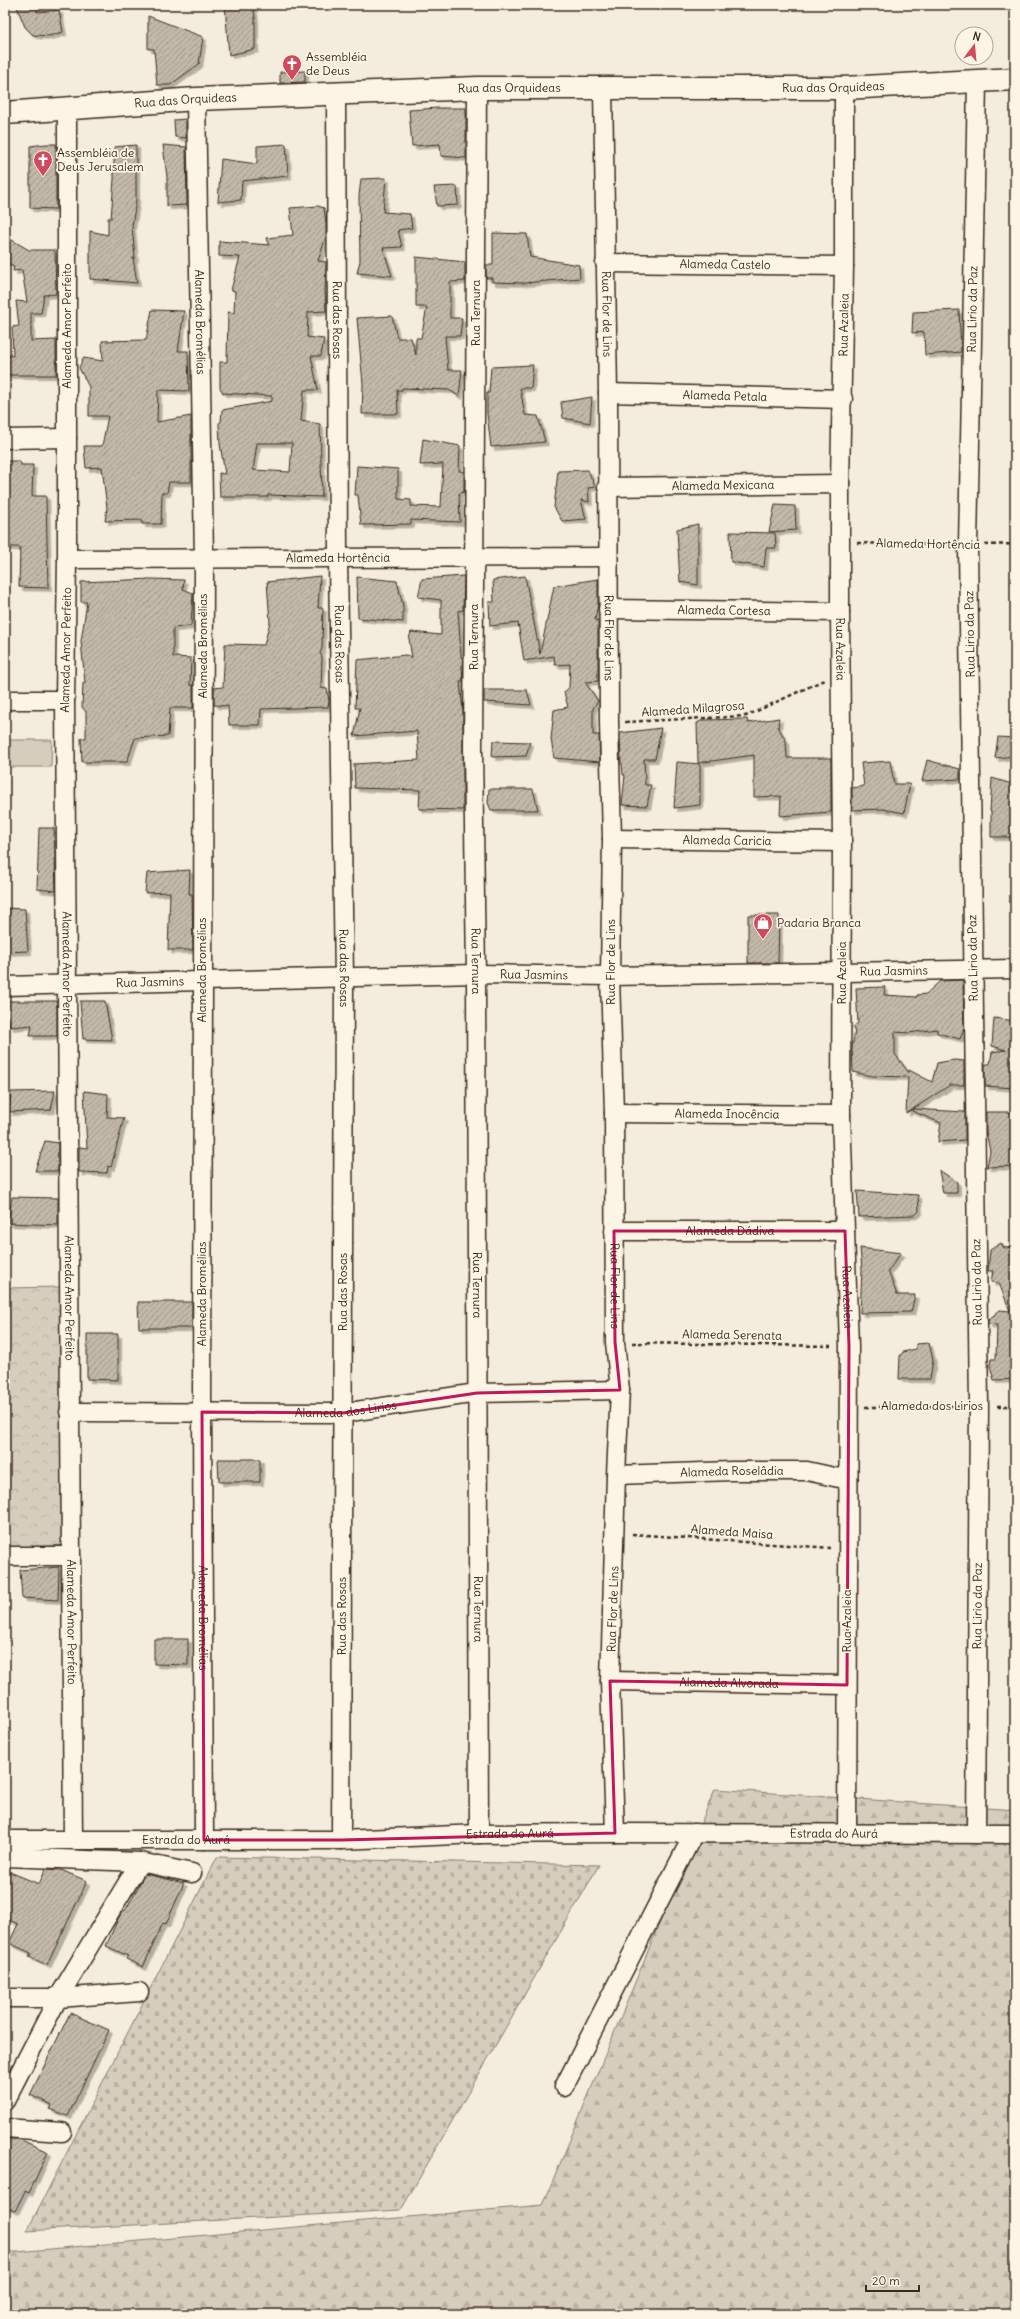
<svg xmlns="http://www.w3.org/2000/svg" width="1020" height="2319" viewBox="0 0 1020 2319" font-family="Delius,sans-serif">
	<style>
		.forest { fill: url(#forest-firs); stroke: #887c6e }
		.cemetery { fill: url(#cemetery-stones); stroke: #887c6e }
		.park { fill: url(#park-crowns); stroke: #887c6e }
		.garden { fill: #d6cdbd; stroke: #887c6e }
		.building { fill: url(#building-hatch); stroke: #3b2a1e; fill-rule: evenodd; filter: url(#shadow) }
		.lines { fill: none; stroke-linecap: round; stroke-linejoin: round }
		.minor-casing { stroke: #3b2a1e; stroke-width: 21 }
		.tertiary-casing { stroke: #3b2a1e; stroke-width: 25 }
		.path { stroke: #3b2a1e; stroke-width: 2.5; stroke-dasharray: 4 3; stroke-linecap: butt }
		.minor { stroke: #fcf5e5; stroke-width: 18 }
		.tertiary { stroke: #fcf5e5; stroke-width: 22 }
		.marked { fill: none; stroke: #c2185b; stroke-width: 3; stroke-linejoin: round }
		.labels { text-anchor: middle; stroke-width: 3.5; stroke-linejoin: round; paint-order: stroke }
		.poi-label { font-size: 12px; fill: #3b2a1e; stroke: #fcf5e5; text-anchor: start }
		.street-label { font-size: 12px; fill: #3b2a1e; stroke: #fcf5e5 }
	</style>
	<defs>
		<pattern id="forest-firs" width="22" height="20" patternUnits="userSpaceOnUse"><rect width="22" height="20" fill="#d6cdbd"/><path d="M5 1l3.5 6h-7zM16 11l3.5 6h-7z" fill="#b9b0a2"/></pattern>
		<pattern id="cemetery-stones" width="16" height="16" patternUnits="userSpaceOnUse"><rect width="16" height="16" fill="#d6cdbd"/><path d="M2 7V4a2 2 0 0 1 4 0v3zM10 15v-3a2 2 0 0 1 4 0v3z" fill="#b9b0a2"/></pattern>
		<pattern id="park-crowns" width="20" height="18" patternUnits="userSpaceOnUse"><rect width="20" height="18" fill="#d6cdbd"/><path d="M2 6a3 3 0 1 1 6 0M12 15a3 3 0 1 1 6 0" fill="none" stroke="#b9b0a2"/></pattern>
		<pattern id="building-hatch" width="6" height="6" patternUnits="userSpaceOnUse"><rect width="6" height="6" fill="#c3b9aa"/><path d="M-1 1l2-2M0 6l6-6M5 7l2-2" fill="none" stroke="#a0978a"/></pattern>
		<filter id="shadow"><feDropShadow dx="3.5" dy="3.5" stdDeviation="0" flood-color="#0004"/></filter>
	</defs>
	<rect width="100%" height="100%" fill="#f4eddd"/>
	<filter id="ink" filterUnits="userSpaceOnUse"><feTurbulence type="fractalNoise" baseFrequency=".025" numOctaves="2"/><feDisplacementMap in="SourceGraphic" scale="8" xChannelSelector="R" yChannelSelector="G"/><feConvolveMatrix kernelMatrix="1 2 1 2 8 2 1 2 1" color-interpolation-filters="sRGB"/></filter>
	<g filter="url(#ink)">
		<polygon class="forest" points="715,1789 1015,1810 1015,2314 5,2314 5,2253 543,2205"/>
		<polygon class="cemetery" points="217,1857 599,1865 401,2210 27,2231"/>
		<polygon class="park" points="62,1287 67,1545 5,1549 5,1288"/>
		<polygon class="garden" points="6,740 52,740 51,767 6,767"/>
		<g class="building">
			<polygon points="16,5 36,5 37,12 59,10 63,32 49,36 33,35 25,27"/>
			<polygon points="225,5 253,5 255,18 255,49 229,55"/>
			<polygon points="148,16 203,37 199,64 170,85 157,85 154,49 148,49"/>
			<polygon points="305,71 305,82 280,83 280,72"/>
			<polygon points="438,108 466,108 466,158 441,156 440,144 412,146 409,110"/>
			<polygon points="186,119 186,138 175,137 174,120"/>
			<polygon points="46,144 56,144 56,209 30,208 30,146"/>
			<polygon points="286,144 288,176 242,181 241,200 218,202 221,159 257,164 257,146"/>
			<polygon points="136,145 136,201 132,226 135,258 133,258 137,283 90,279 90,231 108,235 108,218 111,218 114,179 114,147"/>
			<polygon points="163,145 186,147 187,205 167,206 167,177"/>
			<polygon points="386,178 383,212 410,214 412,228 398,230 402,247 383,248 392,276 357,273 360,261 359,196 361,179"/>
			<polygon points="457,186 458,205 437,206 434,187"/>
			<path d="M318 206 324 208 326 223V237L318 261 326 262 325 290 326 311 308 312 307 337 324 339 321 356H311L318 390H304L301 421 320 424 322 497 268 495V497H220L219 473 225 474 220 444 219 423 221 422 222 410 272 401V396L223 393 220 388V362H227L228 312 234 313 235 291 231 290 240 257 219 256V241L269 245 267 238 293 235 290 208ZM257 443H292L290 472 253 470Z"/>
			<polygon points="493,233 527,234 530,257 579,265 580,278 524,283 492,282 492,278 486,278 486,265 493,265"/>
			<polygon points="5,236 29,250 55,250 56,294 44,295 41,313 31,313 31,341 56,340 56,375 5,375 5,355 13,356 12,327 19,326 16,301 27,302 22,270 13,271 14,266 5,262"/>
			<polygon points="416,257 465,262 465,281 450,282 450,318 462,318 460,336 445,336 448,370 462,370 459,396 449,390 402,388 402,390 397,390 398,414 362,414 363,384 357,318 392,316 397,338 411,338 416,355 416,338 421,338 427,307 416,307"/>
			<polygon points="152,310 184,311 178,351 188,351 189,391 158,390 157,422 191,416 191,482 169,482 167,493 162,493 161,524 142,524 142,520 105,521 107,508 102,467 86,468 84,446 102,446 108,416 89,416 89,387 79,368 83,358 103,361 102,341 146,340"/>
			<polygon points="959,310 961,352 925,355 924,332 912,333 913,312"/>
			<polygon points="533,365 531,388 520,388 525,415 538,416 545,442 491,447 487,413 487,393 489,393 491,367"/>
			<polygon points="592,397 590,423 563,418 561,402"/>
			<polygon points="423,439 460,446 459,471 464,472 464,492 459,493 460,522 411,520 411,524 361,525 358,495 355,495 357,466 398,469 398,499 411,500 411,506 441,507 443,464 420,465"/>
			<polygon points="5,461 20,461 21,465 33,465 32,496 46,496 48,588 19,587 20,547 5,547"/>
			<polygon points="588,470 595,487 588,488 589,502 581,500 586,519 562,521 554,507 558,471"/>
			<polygon points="775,505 795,506 796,530 769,532"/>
			<polygon points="698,524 698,585 680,582 677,529"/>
			<polygon points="730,532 775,533 776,548 766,548 764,567 731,562"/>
			<polygon points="320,576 318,608 323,608 322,648 320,653 322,657 321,688 327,689 329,701 328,707 261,709 260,725 229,725 228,706 214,705 214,688 223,687 225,644 264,645 270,622 267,582"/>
			<polygon points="464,576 463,610 458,611 463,681 460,681 463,712 463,810 419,809 420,790 355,788 354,764 419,760 417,731 354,736 360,708 355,708 357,660 406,655 412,658 409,639 411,632 441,635 441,600 418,597 422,579"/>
			<polygon points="525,576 540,654 554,586 598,579 598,604 595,620 598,620 598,681 585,682 598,701 593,708 593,735 599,735 600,762 554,758 551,739 554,710 568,707 564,692 569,688 570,664 555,665 554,656 524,661 518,623 490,626 489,602 494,602 493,580"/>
			<polygon points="357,577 397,581 403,606 403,622 358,618"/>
			<polygon points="152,579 184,580 183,589 193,593 191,626 173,628 173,657 191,658 190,685 193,685 193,708 170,708 168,736 135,738 127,762 82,762 81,738 86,738 86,712 82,707 83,683 85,683 81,641 87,602 81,602 81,582"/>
			<polygon points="484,690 527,690 531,705 484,702"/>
			<polygon points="779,718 778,727 786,741 787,758 831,758 831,812 780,816 781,796 754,797 754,755 698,763 697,723 703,720 747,719 748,723"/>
			<polygon points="661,728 655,759 644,759 645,785 651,785 647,806 622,805 625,775 623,775 622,764 621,764 620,733"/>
			<polygon points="998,737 1015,738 1015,756 995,758"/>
			<polygon points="493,741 530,742 526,756 492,757"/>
			<polygon points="927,760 960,769 960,779 922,781"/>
			<polygon points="890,761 894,784 910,784 904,813 883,809 852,810 852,788 864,786 861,763"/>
			<polygon points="677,762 700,764 700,805 674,808"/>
			<polygon points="992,778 1015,785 1015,837 991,837 991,811 990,811"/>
			<polygon points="489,789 533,789 538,810 491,810 488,803"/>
			<polygon points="39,828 54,828 56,891 37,889"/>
			<polygon points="190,870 189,894 192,894 193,950 168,950 170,892 145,893 147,873"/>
			<polygon points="5,908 25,909 28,951 5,952"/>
			<polygon points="748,915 779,915 778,963 748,963"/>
			<polygon points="963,980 964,1028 960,1039 937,1033 937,1029 909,1033 895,1032 895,1054 909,1073 909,1070 932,1082 937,1063 954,1060 964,1061 964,1085 950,1085 913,1109 965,1112 965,1140 938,1142 941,1123 912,1111 913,1109 906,1113 908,1077 872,1076 853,1072 852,1048 855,1030 853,1027 858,1023 856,988 885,987 884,995 917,997 917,995 926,994 940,981"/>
			<polygon points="5,1001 57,1001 57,1036 30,1036 32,1025 10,1027"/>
			<polygon points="80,1001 105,1001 112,1040 83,1039"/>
			<polygon points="994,1018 1015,1021 1015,1088 985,1086 985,1064 990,1064 992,1052 1006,1050 992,1046"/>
			<polygon points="55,1091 51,1110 9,1112 11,1092"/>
			<polygon points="84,1091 108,1094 107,1117 124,1118 111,1167 108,1166 107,1173 79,1172 79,1147 87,1148"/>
			<polygon points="986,1112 1015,1112 1015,1166 987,1167 990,1151 986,1132"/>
			<polygon points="45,1141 58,1143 58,1171 35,1171"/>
			<polygon points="939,1170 957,1182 957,1193 943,1193"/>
			<polygon points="857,1191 918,1195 919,1211 915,1215 859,1217"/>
			<polygon points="12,1197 58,1198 58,1225 8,1223"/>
			<polygon points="1001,1243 1004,1248 1015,1247 1015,1379 994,1380 990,1366 991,1359 996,1359 997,1325 988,1324 988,1320 1000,1310 1010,1311 999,1283 991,1282 993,1271 988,1271 990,1250"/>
			<polygon points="860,1248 901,1253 888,1271 897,1295 915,1295 911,1312 860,1313 862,1269"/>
			<polygon points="138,1302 192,1302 192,1328 139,1328"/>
			<polygon points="87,1334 118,1334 118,1380 87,1379"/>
			<polygon points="929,1343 933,1360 930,1379 899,1379 900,1356 903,1352 916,1349 916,1344"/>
			<polygon points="218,1459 260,1459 260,1482 219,1482"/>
			<polygon points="59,1567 58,1600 22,1598 20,1570"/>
			<polygon points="154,1639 188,1639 188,1665 154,1664"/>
			<polygon points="46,1869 61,1870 87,1881 47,1965 29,1957 31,1953 9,1943 18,1924 5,1918 5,1870 39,1884"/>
			<polygon points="145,1874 184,1883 166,1924 163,1923 143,1967 126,1959 128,1956 106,1946 118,1919 123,1910 125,1911"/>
			<polygon points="70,2013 109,2030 68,2116 50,2109 52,2105 30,2095"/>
			<polygon points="7,2139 19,2139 48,2152 29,2193 25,2191 15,2211 5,2207 5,2143"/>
		</g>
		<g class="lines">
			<g class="minor-casing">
				<g id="minor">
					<path id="s1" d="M477 88 473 750 476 974 479 1834"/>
					<path id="s2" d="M844 88V266L840 484V612L842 842 841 1115 849 1346 847 1833"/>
					<path id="s3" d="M603 89 608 393 609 723 612 839 610 976 614 1113 615 1342 620 1390 616 1475 610 1681 615 1833"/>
					<path id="s4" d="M336 95 338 559 344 978 341 1840"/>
					<path id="s5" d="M196 99 204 557 202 1412 204 1840"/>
					<path id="s6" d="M67 108V559L65 700 73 1840"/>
					<path id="s7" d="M605 263 844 266"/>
					<path id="s8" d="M608 393 843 399"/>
					<polyline points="5,439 67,438"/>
					<path id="s9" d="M607 487 840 484"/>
					<path id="s10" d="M67 559 608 557"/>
					<path id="s11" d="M608 609 840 612"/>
					<polyline points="5,700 65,700"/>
					<path id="s12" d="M612 839 842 842"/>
					<path id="s13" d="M5 986 476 974 610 976 1015 969"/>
					<path id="s14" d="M614 1113 841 1115"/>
					<path id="s15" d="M614 1231H845"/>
					<path id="s16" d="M69 1412 343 1413 477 1393 620 1390"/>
					<path id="s17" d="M616 1475 732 1471H807L848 1480"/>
					<polyline points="5,1556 71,1556"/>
					<path id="s18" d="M610 1681 847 1685"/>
					<path id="s19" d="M976 1834 979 1406 968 545 977 82"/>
					<path id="s20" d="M5 1840H341L479 1834 615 1833 1015 1834"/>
					<polyline points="5,1857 140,1862 192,1873"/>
					<polyline points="5,1998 58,1998 139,1992"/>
					<polyline points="564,2087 694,1833"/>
					<polyline points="5,2101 58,1998 140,1862"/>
					<polyline points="5,2128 62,2132"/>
				</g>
			</g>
			<g class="tertiary-casing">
				<g id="tertiary">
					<path id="s21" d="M5 113 196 99 477 88H844L1015 79"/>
				</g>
			</g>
			<g class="path">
				<polyline points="857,543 952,545"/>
				<polyline points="985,545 1015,544"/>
				<polyline points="625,722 746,716 824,680"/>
				<polyline points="632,1343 831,1346"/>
				<polyline points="997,1406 1015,1406"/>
				<polyline points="865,1407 962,1406"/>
				<polyline points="632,1534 830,1548"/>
			</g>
			<use href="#minor" class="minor"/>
			<use href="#tertiary" class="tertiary"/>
		</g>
	</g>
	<path class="marked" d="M614 1231H845L849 1346 847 1685 610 1681 615 1833 341 1840H204L202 1412 343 1413 477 1393 620 1390 615 1342Z"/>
	<defs>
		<g id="church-pin" transform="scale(1)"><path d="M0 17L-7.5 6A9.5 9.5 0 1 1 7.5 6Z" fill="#d1495b" stroke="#fcf5e5"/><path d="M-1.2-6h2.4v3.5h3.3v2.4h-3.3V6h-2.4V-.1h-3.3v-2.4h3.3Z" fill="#fff"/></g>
		<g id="shop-pin" transform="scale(1)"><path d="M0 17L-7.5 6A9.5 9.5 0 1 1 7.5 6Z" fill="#d1495b" stroke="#fcf5e5"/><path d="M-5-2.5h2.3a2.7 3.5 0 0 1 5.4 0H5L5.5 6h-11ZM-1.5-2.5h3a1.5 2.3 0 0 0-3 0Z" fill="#fff"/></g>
	</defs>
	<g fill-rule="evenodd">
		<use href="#church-pin" x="292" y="64"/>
		<use href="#church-pin" x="43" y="160"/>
		<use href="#shop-pin" x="763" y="923"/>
	</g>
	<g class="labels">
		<g class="poi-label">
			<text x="306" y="61">Assembléia<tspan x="306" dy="14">de Deus</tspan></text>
			<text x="57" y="157">Assembléia de<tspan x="57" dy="14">Deus Jerusalem</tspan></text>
			<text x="777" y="927">Padaria Branca</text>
		</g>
		<g class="street-label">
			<text dy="4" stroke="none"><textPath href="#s21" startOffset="829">Rua das Orquideas</textPath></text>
			<text dy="4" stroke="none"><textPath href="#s21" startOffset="505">Rua das Orquideas</textPath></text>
			<text dy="4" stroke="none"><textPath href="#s21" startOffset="181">Rua das Orquideas</textPath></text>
			<text dy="4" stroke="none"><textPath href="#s7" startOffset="120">Alameda Castelo</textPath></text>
			<text dy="4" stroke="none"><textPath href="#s19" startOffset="1525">Rua Lirio da Paz</textPath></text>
			<text transform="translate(476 313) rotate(-90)" y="4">Rua Ternura</text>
			<text dy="4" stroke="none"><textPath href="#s3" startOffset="225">Rua Flor de Lins</textPath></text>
			<text dy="4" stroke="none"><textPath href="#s4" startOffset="225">Rua das Rosas</textPath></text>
			<text dy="4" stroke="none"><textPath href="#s5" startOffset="223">Alameda Bromélias</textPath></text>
			<text transform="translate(844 325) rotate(-89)" y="4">Rua Azaleia</text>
			<text transform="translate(67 326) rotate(-90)" y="4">Alameda Amor Perfeito</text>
			<text dy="4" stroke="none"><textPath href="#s8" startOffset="117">Alameda Petala</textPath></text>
			<text dy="4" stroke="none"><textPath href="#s9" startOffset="116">Alameda Mexicana</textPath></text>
			<text transform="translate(928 544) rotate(1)" y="4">Alameda Hortência</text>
			<text dy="4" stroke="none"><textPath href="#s10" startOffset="271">Alameda Hortência</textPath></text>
			<text dy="4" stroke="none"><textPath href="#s11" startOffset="116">Alameda Cortesa</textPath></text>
			<text transform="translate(970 634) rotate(-91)" y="4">Rua Lirio da Paz</text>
			<text transform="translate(474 637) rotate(-90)" y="4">Rua Ternura</text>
			<text dy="4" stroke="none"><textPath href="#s3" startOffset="549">Rua Flor de Lins</textPath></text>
			<text dy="4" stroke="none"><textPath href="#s4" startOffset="549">Rua das Rosas</textPath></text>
			<text transform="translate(203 646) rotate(-90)" y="4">Alameda Bromélias</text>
			<text dy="4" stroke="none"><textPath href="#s2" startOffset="561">Rua Azaleia</textPath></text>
			<text transform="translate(66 650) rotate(-89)" y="4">Alameda Amor Perfeito</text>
			<text transform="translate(693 709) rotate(-4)" y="4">Alameda Milagrosa</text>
			<text dy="4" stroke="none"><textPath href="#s12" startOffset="115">Alameda Caricia</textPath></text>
			<text transform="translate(973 958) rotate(-91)" y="4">Rua Lirio da Paz</text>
			<text dy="4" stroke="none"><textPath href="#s1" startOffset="873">Rua Ternura</textPath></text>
			<text transform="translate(611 962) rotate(-90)" y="4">Rua Flor de Lins</text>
			<text dy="4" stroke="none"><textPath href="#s4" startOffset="873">Rua das Rosas</textPath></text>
			<text transform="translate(202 970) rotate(-90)" y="4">Alameda Bromélias</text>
			<text dy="4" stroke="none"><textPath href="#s13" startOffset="889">Rua Jasmins</textPath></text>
			<text transform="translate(842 973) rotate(-90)" y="4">Rua Azaleia</text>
			<text dy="4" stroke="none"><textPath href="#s6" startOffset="866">Alameda Amor Perfeito</textPath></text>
			<text dy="4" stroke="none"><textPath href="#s13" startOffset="529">Rua Jasmins</textPath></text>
			<text dy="4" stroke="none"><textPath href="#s13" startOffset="145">Rua Jasmins</textPath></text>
			<text dy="4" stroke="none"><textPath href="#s14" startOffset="113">Alameda Inocência</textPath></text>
			<text dy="4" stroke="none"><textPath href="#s15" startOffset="116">Alameda Dádiva</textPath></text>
			<text transform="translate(977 1282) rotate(-91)" y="4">Rua Lirio da Paz</text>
			<text dy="4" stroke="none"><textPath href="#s1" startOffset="1197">Rua Ternura</textPath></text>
			<text dy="4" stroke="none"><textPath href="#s3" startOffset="1197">Rua Flor de Lins</textPath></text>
			<text transform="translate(343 1292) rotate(-90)" y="4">Rua das Rosas</text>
			<text transform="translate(202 1294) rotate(-90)" y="4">Alameda Bromélias</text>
			<text dy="4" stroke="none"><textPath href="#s2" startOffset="1209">Rua Azaleia</textPath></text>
			<text dy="4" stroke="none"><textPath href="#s6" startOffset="1190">Alameda Amor Perfeito</textPath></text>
			<text transform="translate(732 1335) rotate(1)" y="4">Alameda Serenata</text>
			<text x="932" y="1410">Alameda dos Lirios</text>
			<text dy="4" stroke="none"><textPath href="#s16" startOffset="277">Alameda dos Lirios</textPath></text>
			<text dy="4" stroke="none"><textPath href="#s17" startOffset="116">Alameda Roselâdia</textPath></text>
			<text transform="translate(732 1532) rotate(4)" y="4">Alameda Maisa</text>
			<text dy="4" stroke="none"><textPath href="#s19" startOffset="228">Rua Lirio da Paz</textPath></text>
			<text dy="4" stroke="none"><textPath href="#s1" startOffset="1521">Rua Ternura</textPath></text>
			<text transform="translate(613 1609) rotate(-88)" y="4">Rua Flor de Lins</text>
			<text transform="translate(342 1616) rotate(-90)" y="4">Rua das Rosas</text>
			<text dy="4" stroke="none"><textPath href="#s5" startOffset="1519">Alameda Bromélias</textPath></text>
			<text transform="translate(847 1621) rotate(-90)" y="4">Rua Azaleia</text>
			<text dy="4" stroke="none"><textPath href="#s6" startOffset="1514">Alameda Amor Perfeito</textPath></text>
			<text dy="4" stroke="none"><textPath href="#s18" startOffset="119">Alameda Alvorada</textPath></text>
			<text dy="4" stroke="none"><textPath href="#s20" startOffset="829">Estrada do Aurá</textPath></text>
			<text dy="4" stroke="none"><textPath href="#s20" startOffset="505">Estrada do Aurá</textPath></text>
			<text dy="4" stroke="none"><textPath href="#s20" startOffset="181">Estrada do Aurá</textPath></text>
		</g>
	</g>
	<rect width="1020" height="2319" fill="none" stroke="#fcf5e5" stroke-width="20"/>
	<rect x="10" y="10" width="1000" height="2299" fill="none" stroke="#3b2a1e" stroke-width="1.5" filter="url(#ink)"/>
	<g transform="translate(974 46) rotate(16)"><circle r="19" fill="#fcf5e5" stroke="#afa495"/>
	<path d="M0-3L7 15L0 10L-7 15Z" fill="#d1495b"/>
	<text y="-6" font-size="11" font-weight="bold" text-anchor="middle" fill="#3b2a1e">N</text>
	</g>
	<path d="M866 2285v6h53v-6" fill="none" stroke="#3b2a1e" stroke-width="2"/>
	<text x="872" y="2285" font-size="12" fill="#3b2a1e" stroke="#fcf5e5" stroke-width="3" paint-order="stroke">20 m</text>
</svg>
